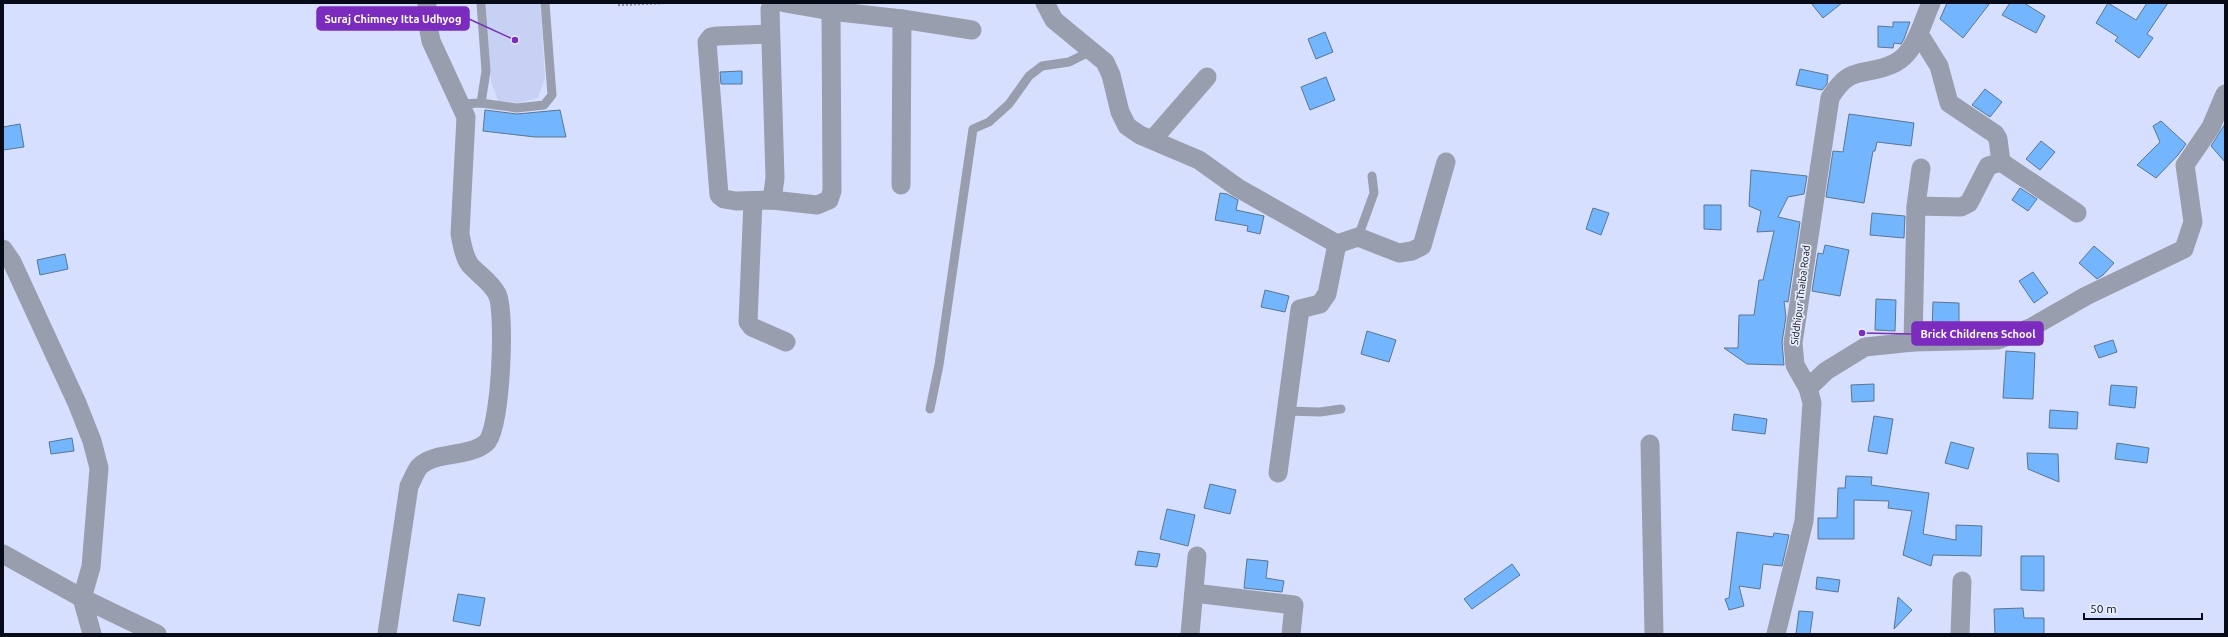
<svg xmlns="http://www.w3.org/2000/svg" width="2228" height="637" viewBox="0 0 2228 637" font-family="Ubuntu,sans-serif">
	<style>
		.built { fill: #c6d1f4 }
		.building { fill: #73b6fd; stroke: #5b7591 }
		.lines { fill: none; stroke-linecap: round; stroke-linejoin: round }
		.path { stroke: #8e96ad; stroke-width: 2.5; stroke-dasharray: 2 2; stroke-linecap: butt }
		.service { stroke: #999eae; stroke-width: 9 }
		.minor { stroke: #999eae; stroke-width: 19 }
		.labels { text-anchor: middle; stroke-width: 3.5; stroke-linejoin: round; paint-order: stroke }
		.street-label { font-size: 10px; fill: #070b17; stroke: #e9eefd }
		.leader { fill: none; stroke: #7b2cbf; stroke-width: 1.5 }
		.callout-dot { fill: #7b2cbf; stroke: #e9eefd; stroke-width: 1.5 }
		.callout { fill: #7b2cbf; stroke: #7b2cbf; stroke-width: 1.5 }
		.callout-label { font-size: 11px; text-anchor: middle; font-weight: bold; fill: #fff }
	</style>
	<rect width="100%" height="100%" fill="#d6e0fe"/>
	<polygon class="built" points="486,3 540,3 545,78 538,98 518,103 498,101 491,81"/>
	<g class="building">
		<polygon points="1811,3 1842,3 1823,18"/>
		<polygon points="1947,3 1990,3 1963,38 1940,19"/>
		<polygon points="2010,3 2024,3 2045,16 2036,33 2002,15"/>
		<polygon points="2108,3 2136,20 2147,3 2168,3 2147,34 2153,38 2139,58 2115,41 2118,37 2096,23"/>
		<polygon points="1893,22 1910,22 1904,39 1901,44 1894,43 1893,48 1878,47 1878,26 1893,27"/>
		<polygon points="1325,32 1333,52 1316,59 1308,39"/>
		<polygon points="1800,69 1828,75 1827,84 1822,90 1796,85"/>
		<polygon points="742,71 742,84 721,84 720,72"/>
		<polygon points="1326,77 1335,100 1310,110 1301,87"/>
		<polygon points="1985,89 2002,102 1990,117 1972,105"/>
		<polygon points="485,110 517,114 560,110 566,137 535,137 483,131"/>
		<polygon points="1849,114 1914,123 1911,146 1877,142 1875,151 1873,151 1864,203 1826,197 1833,151 1843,152"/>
		<polygon points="2161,121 2186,144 2178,155 2156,178 2137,165 2160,142 2153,126"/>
		<polygon points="20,124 24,147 3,150 3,127"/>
		<polygon points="2225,124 2225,162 2211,146"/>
		<polygon points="2041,141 2055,152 2040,170 2026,159"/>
		<polygon points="1751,170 1807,176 1804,194 1788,197 1778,217 1800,222 1788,302 1784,301 1786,317 1782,342 1784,365 1747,364 1724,348 1738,348 1739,315 1754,315 1759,280 1763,280 1774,231 1757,232 1761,211 1749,206"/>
		<polygon points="2020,188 2037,199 2028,211 2012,200"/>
		<polygon points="1220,193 1227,194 1238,200 1236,210 1264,216 1260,234 1247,231 1248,226 1215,220"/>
		<polygon points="1704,205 1721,205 1721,230 1704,229"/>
		<polygon points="1593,208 1609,213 1601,235 1586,229"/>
		<polygon points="1872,213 1905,216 1904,238 1870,235"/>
		<polygon points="1825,245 1849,250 1840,296 1812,291 1818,253 1823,254"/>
		<polygon points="2094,246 2114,263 2103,275 2097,279 2079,263"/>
		<polygon points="65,254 68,269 40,275 37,260"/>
		<polygon points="2033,272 2048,293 2034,303 2019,281"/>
		<polygon points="1265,290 1289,296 1285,312 1261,307"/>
		<polygon points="1876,299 1896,300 1895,331 1875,330"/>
		<polygon points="1933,302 1959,303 1959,330 1932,331"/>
		<polygon points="1367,331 1396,340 1389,362 1361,354"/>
		<polygon points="2113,340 2117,352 2099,358 2094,346"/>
		<polygon points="2006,351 2035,353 2033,399 2003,398"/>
		<polygon points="1874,384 1874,401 1852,402 1851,385"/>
		<polygon points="2111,385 2137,387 2135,408 2109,405"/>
		<polygon points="2050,410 2078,412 2077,429 2049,428"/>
		<polygon points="1734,414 1767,419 1765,434 1732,430"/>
		<polygon points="1874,416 1893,419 1887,454 1868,451"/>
		<polygon points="72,438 74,451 51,454 49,442"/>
		<polygon points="1951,442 1974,448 1968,469 1945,463"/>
		<polygon points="2117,443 2149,448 2147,463 2115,459"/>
		<polygon points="2027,453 2058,454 2059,482 2028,469"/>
		<polygon points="1846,476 1872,477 1871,485 1929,493 1923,534 1956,540 1956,525 1982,526 1981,556 1933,555 1931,566 1903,555 1912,511 1888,508 1889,501 1854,500 1854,539 1818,539 1818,518 1837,518 1838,488 1845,488"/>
		<polygon points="1210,484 1236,490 1230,514 1204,508"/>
		<polygon points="1167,509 1195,515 1188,546 1160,539"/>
		<polygon points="1737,532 1773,537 1774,533 1789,535 1782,566 1763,564 1760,589 1739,586 1744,606 1729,610 1725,599 1729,598"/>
		<polygon points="1138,551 1160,554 1157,567 1135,565"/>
		<polygon points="2021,556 2044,556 2044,591 2021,590"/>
		<polygon points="1247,559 1268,561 1266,578 1284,581 1282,592 1244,588"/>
		<polygon points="1512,564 1520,575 1472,609 1464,599"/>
		<polygon points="1817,577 1840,580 1838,592 1816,589"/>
		<polygon points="458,594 485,598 480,626 453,621"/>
		<polygon points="1898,597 1912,610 1894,629"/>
		<polygon points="2023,608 2024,618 2044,618 2044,634 1995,634 1994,609"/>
		<polygon points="1799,611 1813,612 1810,634 1796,634"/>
	</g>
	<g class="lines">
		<polyline class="path" points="618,5 663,3"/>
		<g class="service">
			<polyline points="481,103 517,108 544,105 552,95 545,3"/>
			<polyline points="461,104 481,103 486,71 481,3"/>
			<polyline points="1358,237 1374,193 1372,176"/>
			<polyline points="930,409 939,365 973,129 989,122 1009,104 1029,76 1042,66 1069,62 1091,51"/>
			<polyline points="1286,411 1320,412 1341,409"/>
		</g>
		<g class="minor">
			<polyline points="785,3 831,11 902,19 901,185"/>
			<polyline points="1045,3 1054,20 1105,62 1111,75 1120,112 1127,126 1140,135 1199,160 1238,188 1337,244 1358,237 1399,253 1412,251 1422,246 1446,162"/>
			<polyline points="902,19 972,30"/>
			<polyline points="770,34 718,36 711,37 707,42 719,195 724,199 736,201 772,200 817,205 829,200 832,191 831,11"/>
			<polyline points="1919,34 1939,66 1949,103 1995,134 1998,139 2001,162"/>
			<polyline points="1153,139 1207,77"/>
			<polyline points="772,200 775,178 770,9 775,3"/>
			<polyline points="753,201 748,322 752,327 786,342"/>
			<polyline points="1916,206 1961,207 1969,203 1988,166 2001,162 2077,213"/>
			<polyline points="3,249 12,262 77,403 92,441 99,468 91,567 82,598"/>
			<polyline points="1913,342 1916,206 1921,168"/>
			<polyline points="1808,388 1826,371 1865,347 1913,342 1998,340 2032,327 2086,296 2184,249 2193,222 2185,165 2211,127 2225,94"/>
			<polyline points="1650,444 1654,634"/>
			<polyline points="1278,473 1300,309 1320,304 1327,294 1337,244"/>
			<polyline points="3,554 82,598 157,634"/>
			<polyline points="1194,593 1294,605 1291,634"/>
			<polyline points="82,598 92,634"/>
			<path d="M387 634 409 486C412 481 415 472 419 467 434 451 468 458 486 443 501 431 506 310 497 294 491 282 479 275 470 265 464 257 462 244 460 234L466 117 431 41 427 20V3"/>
			<polyline points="1190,634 1197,556"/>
			<path d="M1776 634 1804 521 1812 403 1808 388 1795 365 1793 343 1830 98C1852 62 1865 78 1895 63 1916 52 1922 23 1931 3"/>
			<polyline points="1960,634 1962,581"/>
		</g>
	</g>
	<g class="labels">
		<g class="street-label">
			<text transform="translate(1800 295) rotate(-83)" y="4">Siddhipur Thaiba Road</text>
		</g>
	</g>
	<path class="leader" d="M515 40L469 19M1862 333L1912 334"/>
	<g class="callout-dot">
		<circle cx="515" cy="40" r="4"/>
		<circle cx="1862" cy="333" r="4"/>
	</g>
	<g class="callout">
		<rect x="317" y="7" width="152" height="23" rx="4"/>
		<rect x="1912" y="322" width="131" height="23" rx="4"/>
	</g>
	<g class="callout-label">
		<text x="393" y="23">Suraj Chimney Itta Udhyog</text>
		<text x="1978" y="338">Brick Childrens School</text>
	</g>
	<rect width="2228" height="637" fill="none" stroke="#070b17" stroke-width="8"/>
	<path d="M2084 613v6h118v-6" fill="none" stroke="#070b17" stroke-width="2"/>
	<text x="2090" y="613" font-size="12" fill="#070b17" stroke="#e9eefd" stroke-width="3" paint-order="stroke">50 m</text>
</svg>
